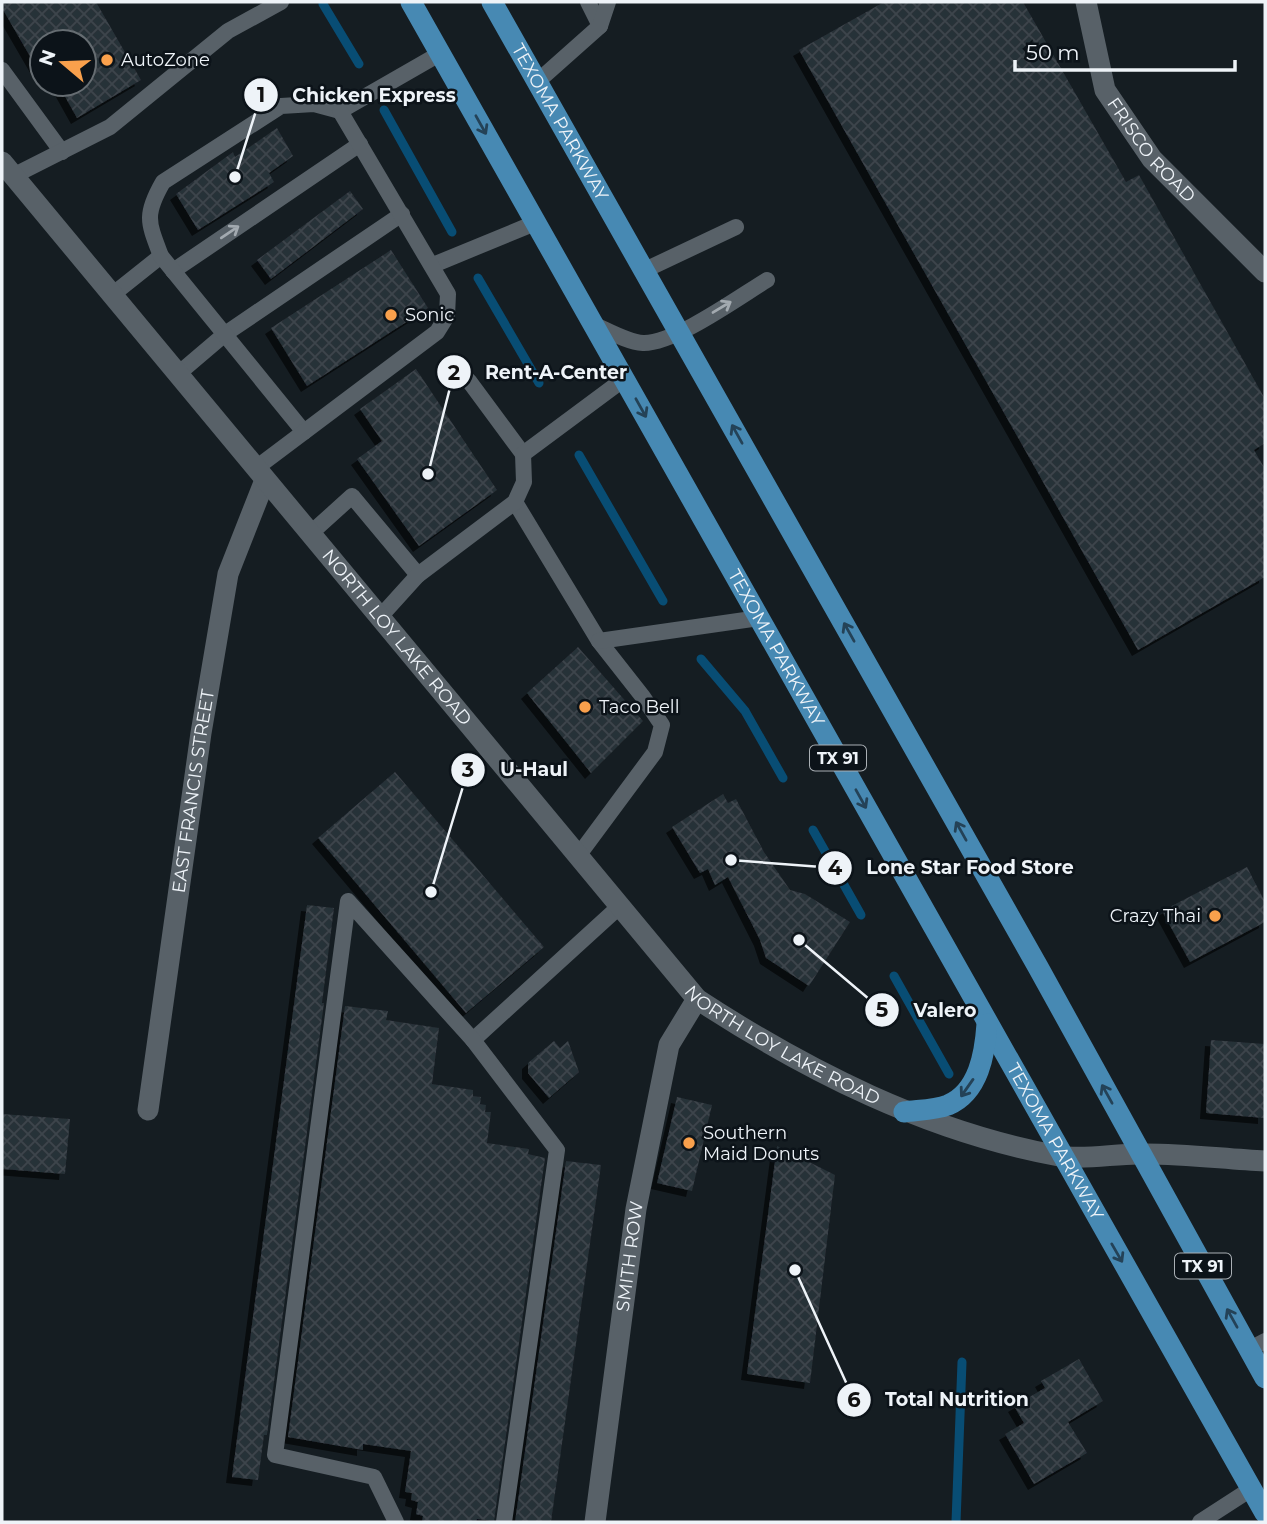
<svg xmlns="http://www.w3.org/2000/svg" width="1267" height="1524" viewBox="0 0 1267 1524" font-family="Montserrat,sans-serif">
	<style>
		.lines { fill: none; stroke-linecap: round; stroke-linejoin: round }
		.stream { stroke: #084d74; stroke-width: 9 }
		.building { fill: url(#building-cross-hatch); filter: url(#shadow) }
		.lane { stroke: #586168; stroke-width: 16 }
		.street { stroke: #586168; stroke-width: 21 }
		.secondary { stroke: #586168; stroke-width: 21 }
		.primary { stroke: #4789b3; stroke-width: 21 }
		.oneway { stroke: #244257 }
		.oneway2 { stroke: #a3aab0 }
		.poi-dot { fill: #f9a04c; stroke: #0c1319; stroke-width: 2.5 }
		.labels { text-anchor: middle; stroke-width: 5; stroke-linejoin: round; paint-order: stroke }
		.shield { fill: #0c1319; stroke: #aab0b5; stroke-width: 2 }
		.shield-label { font-size: 16px; font-weight: bold; fill: #eef3f8 }
		.poi-label { font-size: 18px; fill: #eef3f8; stroke: #0c1319; text-anchor: start }
		.street-label { font-size: 18px; fill: #eef3f8; stroke: #0c1319 }
		.leader { fill: none; stroke: #eef3f8; stroke-width: 2.5 }
		.callout-dot { fill: #eef3f8; stroke: #0c1319; stroke-width: 2.5 }
		.mark-label { font-size: 21px; text-anchor: middle; font-weight: bold; fill: #111 }
		.callout-label { font-size: 19px; text-anchor: middle; font-weight: bold; fill: #eef3f8; stroke: #0c1319; stroke-width: 5; stroke-linejoin: round; paint-order: stroke }
	</style>
	<defs>
		<pattern id="building-cross-hatch" width="8" height="8" patternUnits="userSpaceOnUse" patternTransform="scale(1.75)"><rect width="8" height="8" fill="#283037"/><path d="M0 0l8 8M0 8l8-8" fill="none" stroke="#3d444b"/></pattern>
		<filter id="shadow"><feDropShadow dx="-6" dy="6" stdDeviation="0" flood-color="#0009"/></filter>
	</defs>
	<rect width="100%" height="100%" fill="#151d22"/>
	<g class="lines">
		<g class="stream">
			<polyline points="323,4 359,64"/>
			<polyline points="384,110 452,232"/>
			<polyline points="478,278 539,383"/>
			<polyline points="579,455 663,601"/>
			<polyline points="701,659 745,711 783,778"/>
			<polyline points="813,830 861,915"/>
			<polyline points="894,976 949,1074"/>
			<polyline points="956,1522 962,1362"/>
		</g>
	</g>
	<g class="building">
		<polygon points="2,2 96,2 141,80 77,118 58,84 84,84 84,42 42,42 42,77 2,8"/>
		<polygon points="884,2 1023,2 1126,182 1139,175 1265,399 1265,443 1254,450 1265,469 1265,577 1138,650 799,50"/>
		<polygon points="277,128 293,156 269,173 274,182 198,230 176,194 233,152 235,157"/>
		<polygon points="350,191 363,209 271,279 257,260"/>
		<polygon points="391,250 428,308 307,386 271,328"/>
		<polygon points="416,369 497,490 419,546 357,459 382,441 360,409"/>
		<polygon points="578,647 643,721 591,773 527,693"/>
		<polygon points="395,772 544,947 466,1013 318,838"/>
		<polygon points="723,794 728,803 736,799 764,852 790,890 805,894 850,922 809,986 766,958 760,940 728,877 715,885 708,869 700,873 672,827"/>
		<polygon points="1247,867 1265,902 1265,922 1190,962 1162,911"/>
		<polygon points="307,905 334,908 322,1003 324,1003 267,1435 264,1435 258,1480 232,1477"/>
		<polygon points="345,1006 388,1011 386,1020 439,1028 432,1084 473,1090 473,1096 481,1097 480,1104 486,1105 485,1112 491,1112 487,1143 529,1149 528,1154 545,1158 494,1521 477,1519 476,1522 422,1522 423,1516 416,1514 418,1502 411,1500 412,1493 405,1492 411,1451 363,1444 363,1450 288,1437"/>
		<polygon points="1211,1040 1265,1044 1264,1118 1206,1113"/>
		<polygon points="554,1041 560,1048 568,1041 579,1072 549,1098 528,1073 528,1063"/>
		<polygon points="677,1097 712,1105 692,1191 657,1183"/>
		<polygon points="2,1114 70,1119 65,1174 2,1169"/>
		<polygon points="777,1146 835,1175 810,1383 747,1374"/>
		<polygon points="566,1161 601,1165 551,1522 515,1522"/>
		<polygon points="1079,1359 1103,1401 1068,1422 1087,1453 1034,1484 1005,1434 1024,1423 1014,1406 1045,1388 1041,1381"/>
	</g>
	<g class="lines">
		<g class="lane">
			<polyline points="588,2 600,26"/>
			<polyline points="2,70 62,152"/>
			<polyline points="537,82 600,26 608,2"/>
			<polyline points="13,176 110,127 228,31 281,2"/>
			<polyline points="433,265 535,223"/>
			<polyline points="645,270 736,227"/>
			<polyline points="173,271 360,144"/>
			<polyline points="112,295 161,256"/>
			<path d="M593 324C607 330 627 342 643 343 674 344 739 297 767 280"/>
			<polyline points="178,374 225,334 402,214"/>
			<polyline points="469,381 523,454"/>
			<path d="M304 432 161 256C148 222 144 215 163 182L281 106 314 104 340 111 441 53"/>
			<polyline points="256,468 437,332 447,316 448,294 340,111"/>
			<polyline points="515,502 599,641 643,697 662,725 655,752 578,856"/>
			<polyline points="311,533 352,496 418,575"/>
			<polyline points="380,617 418,575 515,502 524,482 523,454 624,379"/>
			<polyline points="599,641 759,618"/>
			<polyline points="473,1040 620,906"/>
			<polyline points="1250,1349 1265,1341"/>
			<polyline points="396,1522 374,1477 275,1455 348,901 473,1040 557,1150 504,1522"/>
			<polyline points="1200,1522 1251,1489"/>
		</g>
		<g class="street">
			<path id="s1" d="M148 1110 201 733 228 574 265 480"/>
			<path id="s2" d="M595 1522 636 1209 669 1045 697 999"/>
		</g>
		<g class="secondary">
			<path id="s3" d="M1086 2 1105 90 1152 159 1265 272"/>
			<path id="s4" d="M2 162 697 999C807 1071 928 1132 1059 1156 1084 1160 1113 1154 1138 1154 1180 1153 1223 1159 1265 1161"/>
		</g>
		<g class="primary">
			<path id="s5" d="M411 2 1265 1513"/>
			<path id="s6" d="M492 2 1038 967 1265 1378"/>
			<path d="M904 1112C918 1110 935 1110 948 1105 979 1092 985 1053 987 1024"/>
		</g>
	</g>
	<defs><path id="oneway-shaft" d="M-6 0H5M1.5-3L5.5 0L1.5 3" fill="none" stroke-width="1.6" stroke-linecap="round" stroke-linejoin="round" transform="scale(1.75)"/></defs>
	<g class="oneway">
		<use href="#oneway-shaft" transform="translate(481 125) rotate(61)"/>
		<use href="#oneway-shaft" transform="translate(641 408) rotate(61)"/>
		<use href="#oneway-shaft" transform="translate(737 434) rotate(-119)"/>
		<use href="#oneway-shaft" transform="translate(849 632) rotate(-119)"/>
		<use href="#oneway-shaft" transform="translate(861 799) rotate(61)"/>
		<use href="#oneway-shaft" transform="translate(961 831) rotate(-119)"/>
		<use href="#oneway-shaft" transform="translate(967 1088) rotate(125)"/>
		<use href="#oneway-shaft" transform="translate(1107 1094) rotate(-119)"/>
		<use href="#oneway-shaft" transform="translate(1117 1253) rotate(60)"/>
		<use href="#oneway-shaft" transform="translate(1232 1318) rotate(-119)"/>
	</g>
	<g class="oneway2">
		<use href="#oneway-shaft" transform="translate(230 232) rotate(-34)"/>
		<use href="#oneway-shaft" transform="translate(722 307) rotate(-31)"/>
	</g>
	<g class="poi-dot">
		<circle cx="107" cy="60" r="7"/>
		<circle cx="391" cy="315" r="7"/>
		<circle cx="585" cy="707" r="7"/>
		<circle cx="1215" cy="916" r="7"/>
		<circle cx="689" cy="1143" r="7"/>
	</g>
	<g class="labels">
		<g class="shield">
			<rect x="810" y="745.5" width="56" height="25" rx="5"/>
			<rect x="1175" y="1253.5" width="56" height="25" rx="5"/>
		</g>
		<g class="shield-label">
			<text x="838" y="764">TX 91</text>
			<text x="1203" y="1272">TX 91</text>
		</g>
		<g class="poi-label">
			<text x="121" y="66">AutoZone</text>
			<text x="405" y="321">Sonic</text>
			<text x="599" y="713">Taco Bell</text>
			<text x="1201" y="922" text-anchor="end">Crazy Thai</text>
			<text x="703" y="1139">Southern<tspan x="703" dy="21">Maid Donuts</tspan></text>
		</g>
		<g class="street-label">
			<text dy="6" stroke="none"><textPath href="#s6" startOffset="138">TEXOMA PARKWAY</textPath></text>
			<text dy="6" stroke="none"><textPath href="#s3" startOffset="166">FRISCO ROAD</textPath></text>
			<text dy="6" stroke="none"><textPath href="#s4" startOffset="618">NORTH LOY LAKE ROAD</textPath></text>
			<text dy="6" stroke="none"><textPath href="#s5" startOffset="742">TEXOMA PARKWAY</textPath></text>
			<text dy="6" stroke="none"><textPath href="#s1" startOffset="322">EAST FRANCIS STREET</textPath></text>
			<text dy="6" stroke="none"><textPath href="#s4" startOffset="1185">NORTH LOY LAKE ROAD</textPath></text>
			<text dy="6" stroke="none"><textPath href="#s5" startOffset="1309">TEXOMA PARKWAY</textPath></text>
			<text dy="6" stroke="none"><textPath href="#s2" startOffset="268">SMITH ROW</textPath></text>
		</g>
	</g>
	<path class="leader" d="M235 177L261 95M428 474L454 372M431 892L468 770M731 860L835 868M799 940L882 1010M795 1270L854 1400"/>
	<g class="callout-dot">
		<circle cx="235" cy="177" r="7"/>
		<circle cx="428" cy="474" r="7"/>
		<circle cx="431" cy="892" r="7"/>
		<circle cx="731" cy="860" r="7"/>
		<circle cx="799" cy="940" r="7"/>
		<circle cx="795" cy="1270" r="7"/>
		<circle cx="261" cy="95" r="18"/>
		<circle cx="454" cy="372" r="18"/>
		<circle cx="468" cy="770" r="18"/>
		<circle cx="835" cy="868" r="18"/>
		<circle cx="882" cy="1010" r="18"/>
		<circle cx="854" cy="1400" r="18"/>
	</g>
	<g class="mark-label">
		<text x="261" y="102">1</text>
		<text x="454" y="380">2</text>
		<text x="468" y="777">3</text>
		<text x="835" y="875">4</text>
		<text x="882" y="1017">5</text>
		<text x="854" y="1407">6</text>
	</g>
	<g class="callout-label">
		<text x="374" y="102">Chicken Express</text>
		<text x="556" y="379">Rent-A-Center</text>
		<text x="534" y="776">U-Haul</text>
		<text x="970" y="874">Lone Star Food Store</text>
		<text x="945" y="1017">Valero</text>
		<text x="957" y="1406">Total Nutrition</text>
	</g>
	<rect width="1267" height="1524" fill="none" stroke="#eef3f8" stroke-width="7"/>
	<g transform="translate(63 63) rotate(289)"><circle r="33" fill="#0c1319" stroke="#666d72" stroke-width="2"/>
	<path d="M0-5L12 26L0 18L-12 26Z" fill="#f9a04c"/>
	<text y="-10" font-size="19" font-weight="bold" text-anchor="middle" fill="#eef3f8">N</text>
	</g>
	<path d="M1015 60v10h220v-10" fill="none" stroke="#eef3f8" stroke-width="3.5"/>
	<text x="1026" y="60" font-size="21" fill="#eef3f8" stroke="#0c1319" stroke-width="5" paint-order="stroke">50 m</text>
</svg>
